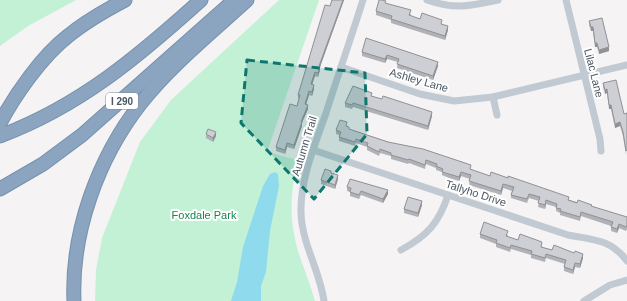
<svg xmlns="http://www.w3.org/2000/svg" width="627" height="301" viewBox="0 0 627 301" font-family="Helvetica,sans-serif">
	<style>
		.green { fill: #c3f1d5 }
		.water { fill: #90daee }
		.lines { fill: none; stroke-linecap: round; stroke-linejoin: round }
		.motorway-casing { stroke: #7690ad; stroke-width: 15 }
		.minor { stroke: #c1cad2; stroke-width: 7 }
		.motorway { stroke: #8ba5c1; stroke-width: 13 }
		.wall { fill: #b0b2b7 }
		.shaded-wall { fill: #909195 }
		.building { fill: #cdcfd5; stroke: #909195 }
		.marked { fill: #0f766e; fill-opacity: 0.2; stroke: #0f766e; stroke-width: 3; stroke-dasharray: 8 5; stroke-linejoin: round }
		.labels { text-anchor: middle; stroke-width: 4; stroke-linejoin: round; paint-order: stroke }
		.shield { fill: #fff; stroke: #808990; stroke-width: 1 }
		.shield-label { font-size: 10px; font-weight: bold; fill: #4a5661 }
		.street-label { font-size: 11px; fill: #4a5661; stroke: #fff }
		.park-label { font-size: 11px; fill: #17864f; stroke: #fff }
	</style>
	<rect width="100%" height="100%" fill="#f5f3f3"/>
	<g class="green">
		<polygon points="0,0 76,0 28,26 0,46"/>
		<path d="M279 0H319L267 152 298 160C289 195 289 226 301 260 306 274 311 287 315 301H95L96 270 102 238 140 142 171 100Z"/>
	</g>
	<polygon class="water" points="275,172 278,174 279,186 270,231 266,272 261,286 261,301 231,301 237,282 243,247 263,186 270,174"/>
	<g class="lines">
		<g class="motorway-casing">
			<g id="motorway">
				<path d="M0 123C15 95 42 56 68 36 85 22 106 10 125 0"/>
				<path d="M0 136C80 106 139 56 201 0"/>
				<polyline points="0,189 43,164 82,135 231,3"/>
				<path d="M74 301C71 232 98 158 141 103 171 65 211 33 247 0"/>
			</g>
		</g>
		<g class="minor">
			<path d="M427 0C456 10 469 6 498 0"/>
			<polyline points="566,0 600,139 601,151"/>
			<polyline points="341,67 420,94 454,101 493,97 627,65"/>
			<polyline points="493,97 497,115"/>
			<path d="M313 150 568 235C594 240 611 239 627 261"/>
			<path d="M401 250C427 236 439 223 448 195"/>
			<path d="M324 301C320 271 302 244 301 213 300 179 315 145 326 113 338 75 351 38 363 0"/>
			<polyline points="584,301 610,285 627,280"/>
		</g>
		<use href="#motorway" class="motorway"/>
	</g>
	<g class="wall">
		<polygon points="332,0 344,0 320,66 320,70 318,77 315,76 312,84 314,89 312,96 309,95 306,104 308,109 302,122 302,126 294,149 287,147 285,154 276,151 276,147 297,106 299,99 298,98 298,95"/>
		<polygon points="386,3 411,14 410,16 420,19 442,24 448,30 445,40 391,23 391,20 376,15 376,11"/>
		<polygon points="589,21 609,51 599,54 597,47 595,47 593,31 591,31 589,25"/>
		<polygon points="366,38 438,66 433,80 397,68 398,62 387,59 385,63 362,56 362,52"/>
		<polygon points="603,83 624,114 627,113 626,155 623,136 620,126 615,128 611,109 609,109 607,93 605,94 603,87"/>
		<polygon points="372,96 432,116 428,130 353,107 352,109 345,107 345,103"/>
		<polygon points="349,129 471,169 471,170 490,176 627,217 627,229 626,231 619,228 617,233 611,231 611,226 581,216 580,221 560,215 560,213 556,211 556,207 546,204 545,209 538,207 539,201 529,198 527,203 511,198 511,195 512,191 503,188 501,195 469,185 470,179 461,176 459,181 449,178 442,175 442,172 436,170 436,168 426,164 425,169 409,163 408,164 391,159 391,156 380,153 379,156 367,150 367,147 356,143 355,146 339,141 339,135 336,134 336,130"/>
		<polygon points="206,134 216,136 213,142 206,138"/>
		<polygon points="331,173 338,179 335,189 321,184 321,180"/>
		<polygon points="347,187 388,194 383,203 361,195 359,199 350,196 350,192 347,191"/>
		<polygon points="422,205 418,217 404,213 404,209"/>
		<polygon points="480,234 508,235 507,237 518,240 542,246 542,247 552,250 583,258 580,268 575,267 573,274 564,271 564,267 565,264 546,258 545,262 531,258 531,255 511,249 510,252 496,247 496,244 480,238"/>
	</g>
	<g class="shaded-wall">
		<polygon points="343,0 344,0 319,70 319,66"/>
		<polygon points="448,26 448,30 445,40 445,36"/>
		<rect x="591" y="27" width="2" height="4"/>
		<rect x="595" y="43" width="2" height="4"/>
		<polygon points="609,47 609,51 599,54 599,50"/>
		<polygon points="387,55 387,59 385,63 385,59"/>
		<polygon points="438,62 438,66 433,80 433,76"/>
		<polygon points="320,66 320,70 318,77 318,73"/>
		<polygon points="315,72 315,76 311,88 311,84"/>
		<polygon points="314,85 314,89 312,96 312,92"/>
		<polygon points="607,89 607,93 605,94 605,90"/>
		<polygon points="309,91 309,95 305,108 305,104"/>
		<polygon points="308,105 308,109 301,125 301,122"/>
		<rect x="609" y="105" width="2" height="4"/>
		<polygon points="432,112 432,116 428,130 428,126"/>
		<polygon points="302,122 302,126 294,149 294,145"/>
		<polygon points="620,122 620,126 615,128 615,124"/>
		<polygon points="216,132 216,136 213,142 213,138"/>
		<polygon points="287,143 287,147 285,154 285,150"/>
		<polygon points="461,172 461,176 459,181 459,177"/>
		<polygon points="338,175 338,179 335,189 335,185"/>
		<polygon points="503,184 503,188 501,195 501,191"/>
		<polygon points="388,190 388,194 383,203 383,199"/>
		<polygon points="546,200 546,204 545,209 545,205"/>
		<polygon points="422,201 422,205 418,217 418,213"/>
		<polygon points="619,224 619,228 617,233 617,229"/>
		<polygon points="583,254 583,258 580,268 580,264"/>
		<polygon points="575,263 575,267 573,274 573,270"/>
	</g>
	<g class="building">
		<polygon points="332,0 343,0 319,66 320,66 318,73 315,72 311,84 314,85 312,92 309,91 305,104 308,105 301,122 302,122 294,145 287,143 285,150 276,147 290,104 297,106 300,95 298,95 325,5 330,6"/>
		<polygon points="379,0 382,0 386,1 385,3 411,10 409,15 420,19 422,13 442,20 441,24 448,26 445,36 391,19 392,16 376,11"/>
		<polygon points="602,18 609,47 599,50 597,43 595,43 593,27 591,27 589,21"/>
		<polygon points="366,38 438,62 433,76 397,64 399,59 387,55 385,59 362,52"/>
		<polygon points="616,80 624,114 627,113 627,150 626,151 623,132 620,122 615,124 611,105 609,105 607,89 605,90 603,83"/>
		<polygon points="353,86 372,93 371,96 382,99 383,96 432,112 428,126 353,103 352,105 345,103"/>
		<polygon points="340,120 347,122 346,126 349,127 349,129 388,142 423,149 471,165 470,169 490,176 491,172 508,178 508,176 569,197 568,200 577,203 578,200 592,205 591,206 627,217 627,225 626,227 619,224 617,229 611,227 613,222 581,212 580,217 560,211 561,209 556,208 557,204 546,200 545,205 538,203 540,197 529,194 527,199 511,195 514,187 503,184 501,191 469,181 471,175 461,172 459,177 449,174 442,172 443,169 436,166 437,164 426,160 425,165 409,159 408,160 391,155 391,153 380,149 379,152 367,146 368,143 356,139 355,142 339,137 341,132 336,130"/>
		<polygon points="208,129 216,132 213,138 206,134"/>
		<polygon points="325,169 331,171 331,173 338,175 335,185 321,180"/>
		<polygon points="350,179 388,190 383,199 361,191 359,195 350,192 351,188 347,187"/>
		<polygon points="408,197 422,201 418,213 404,209"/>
		<polygon points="484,222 508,231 506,236 518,240 520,234 542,242 541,247 552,250 554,245 574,253 575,251 583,254 580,264 575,263 573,270 564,267 566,260 546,254 545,258 531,254 532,251 511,245 510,248 496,243 497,240 480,234"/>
	</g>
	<path class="marked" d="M247 60 365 73 367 134 314 199 241 123Z"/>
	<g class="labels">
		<rect class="shield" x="106" y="93" width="32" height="16" rx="3"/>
		<g class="shield-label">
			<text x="122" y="105">I 290</text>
		</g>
		<g class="street-label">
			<text transform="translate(594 73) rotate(76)" y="4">Lilac Lane</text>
			<text transform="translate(419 80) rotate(16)" y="4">Ashley Lane</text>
			<text transform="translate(304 146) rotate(-73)" y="4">Autumn Trail</text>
			<text transform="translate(476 193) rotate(18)" y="4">Tallyho Drive</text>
		</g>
		<g class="park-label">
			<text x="204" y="219">Foxdale Park</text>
		</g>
	</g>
</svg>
